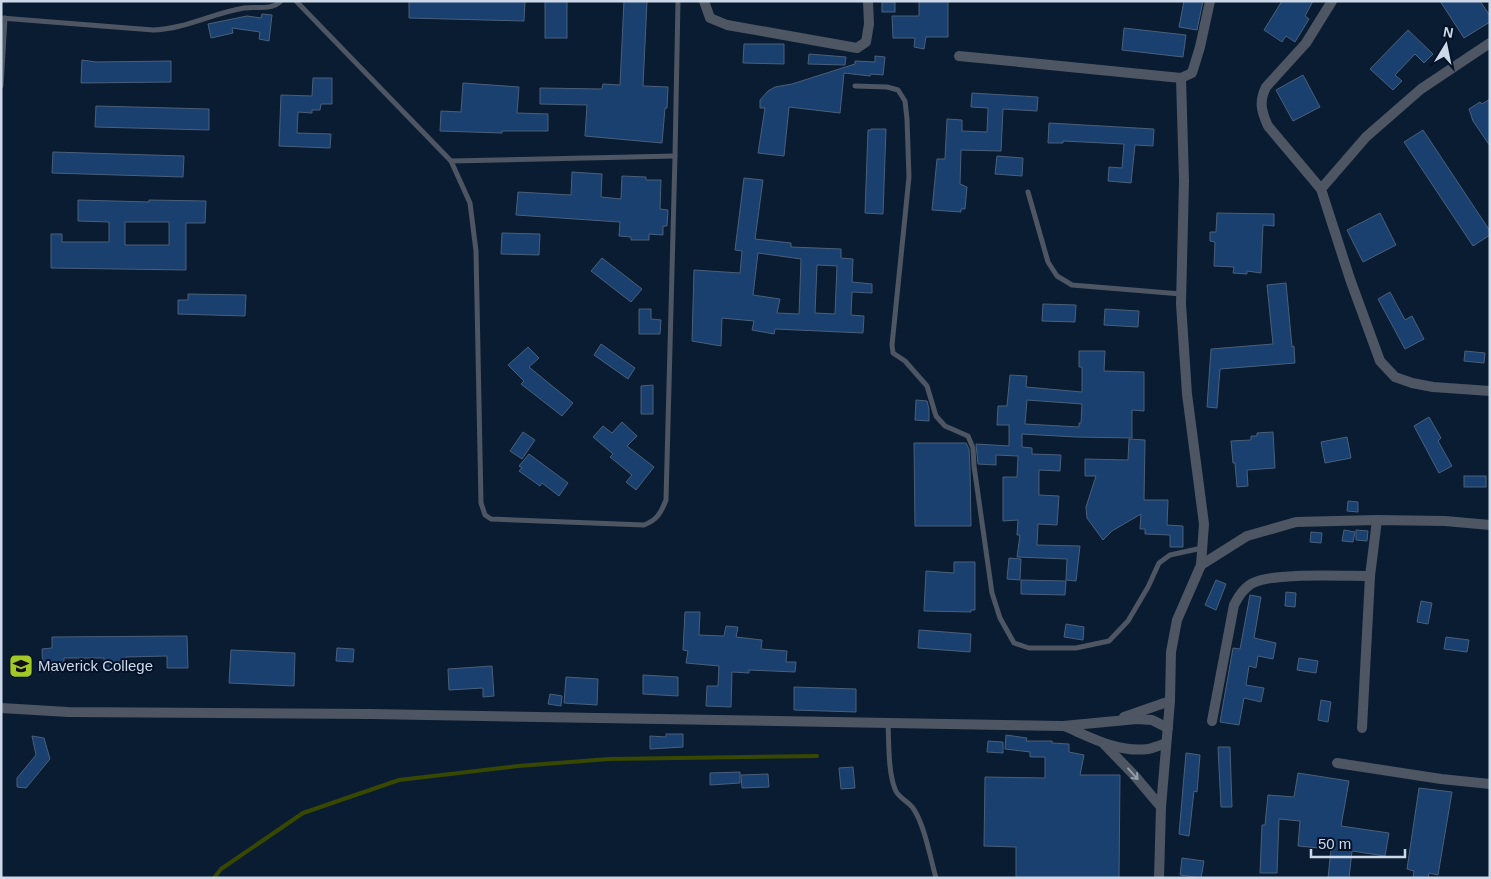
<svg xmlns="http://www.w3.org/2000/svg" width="1491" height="879" viewBox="0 0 1491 879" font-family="Arial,sans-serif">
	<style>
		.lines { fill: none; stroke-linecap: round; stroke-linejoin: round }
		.stream { stroke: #384800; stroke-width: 4 }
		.building { fill: #1a4070; stroke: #4a5f79; fill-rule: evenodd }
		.service { stroke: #4d5662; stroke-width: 5 }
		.minor { stroke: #4d5662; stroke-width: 10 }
		.oneway { stroke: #939eac }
		.labels { text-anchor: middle; stroke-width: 4; stroke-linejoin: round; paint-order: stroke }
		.poi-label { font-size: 15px; fill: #cdd9e8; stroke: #031228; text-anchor: start }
	</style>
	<rect width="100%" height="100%" fill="#0a1c32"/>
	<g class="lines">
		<polyline class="stream" points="214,878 221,869 303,813 399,780 518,766 609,759 817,756"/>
	</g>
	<g class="building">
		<polygon points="409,1 525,1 524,21 409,18"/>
		<rect x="545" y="1" width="22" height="37"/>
		<polygon points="624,1 647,1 643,86 668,87 667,108 665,108 662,143 585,136 587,105 540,104 540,88 602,89 603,84 620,85"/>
		<polygon points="919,1 948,1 948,37 926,37 924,49 914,47 915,38 893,38 892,16 919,16"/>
		<polygon points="1184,1 1203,1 1197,30 1179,27"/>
		<polygon points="1282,1 1313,1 1305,16 1309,19 1295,42 1286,36 1282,42 1264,30"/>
		<polygon points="1440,1 1480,1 1490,16 1490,22 1464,38"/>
		<rect x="882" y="2" width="13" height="10"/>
		<polygon points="262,14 272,15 269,41 259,39 260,32 232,28 233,33 211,38 208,24 247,16 261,18"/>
		<polygon points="1124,28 1186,35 1183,57 1122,50"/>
		<polygon points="1408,30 1433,54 1424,63 1415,54 1395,75 1402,81 1393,90 1370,69"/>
		<polygon points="744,44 784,44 784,64 743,63"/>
		<polygon points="809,54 846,57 845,65 808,64"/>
		<polygon points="875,56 885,57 883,75 871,74 870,76 844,73 840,113 789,107 784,156 758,153 765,108 760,108 760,100 768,91 775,87 792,84 855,64 855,61 875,62"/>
		<polygon points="82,60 96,62 171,61 171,82 81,83"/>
		<polygon points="1303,75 1320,107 1293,121 1276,90"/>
		<polygon points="313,78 332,78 332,104 321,104 320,110 312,110 312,113 298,112 297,133 331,134 330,148 279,146 281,95 312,96"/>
		<polygon points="463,83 519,87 517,113 548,114 548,131 502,131 502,133 440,131 441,111 461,112"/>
		<polygon points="972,93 1038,97 1037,111 1003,109 1001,151 961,150 960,184 967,187 965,209 961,209 961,212 932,210 937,159 945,159 947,119 962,120 962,131 987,132 988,108 971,107"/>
		<polygon points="1490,99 1490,146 1473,121 1469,109 1480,102 1482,104"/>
		<polygon points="96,106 209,109 209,130 95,127"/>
		<polygon points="1049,123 1154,129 1153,146 1135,145 1131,183 1108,181 1109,167 1122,168 1124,144 1063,141 1063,143 1048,143"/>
		<polygon points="871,129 886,129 883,214 865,213 868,130 871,130"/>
		<polygon points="1423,130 1490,231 1490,235 1473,246 1404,142"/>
		<polygon points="53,152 184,156 183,177 52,173"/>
		<polygon points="997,156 1023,158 1022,176 995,174"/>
		<polygon points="572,172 602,174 601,197 621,199 622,176 646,177 646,180 661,180 660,209 668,210 667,226 663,226 663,235 649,234 649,240 631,240 631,237 619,236 620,222 516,215 518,192 571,195"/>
		<path d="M744 178 763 180 755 239 791 243V247L841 249V258L853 259 852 282 872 284V293L852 292 851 315 864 316 863 333 775 329 774 334 752 330 754 321 722 318 721 346 692 341 694 270 740 273 742 251 735 250ZM758 253 801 259 799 314 777 313 780 299 753 295ZM817 265 837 266 835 314 815 313Z"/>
		<path d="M78 200 149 202V200L206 201 205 223H186V270L51 268V234H62V242H109V222L78 221ZM125 222H169V245H125Z"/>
		<polygon points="1217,213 1274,214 1274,226 1263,225 1261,273 1247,271 1247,274 1233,273 1234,267 1214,266 1215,242 1210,241 1210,232 1216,232"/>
		<polygon points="1380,213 1396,245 1363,262 1347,230"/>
		<polygon points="502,233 540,234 539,255 501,254"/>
		<polygon points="602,258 642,289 631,302 591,271"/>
		<polygon points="1286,283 1292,347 1294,346 1295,363 1220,369 1217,408 1207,407 1211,349 1273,344 1267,285"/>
		<polygon points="1390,292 1405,320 1412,316 1424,339 1405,349 1378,299"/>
		<polygon points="188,294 246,295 245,316 178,314 178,300 188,300"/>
		<polygon points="1043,304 1076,305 1075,322 1042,321"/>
		<polygon points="639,309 651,309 651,319 661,320 660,334 639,334"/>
		<polygon points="1105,309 1139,311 1138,327 1104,325"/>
		<polygon points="601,344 635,368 628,379 594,355"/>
		<polygon points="528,347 539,358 529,367 573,403 562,416 521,384 524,381 508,365"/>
		<path d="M1079 351H1105L1104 371 1144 372V411L1132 410V438L1076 437 1022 434V447L1032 448V454L1061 455 1060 471 1039 470V495L1059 496 1057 525 1038 524 1037 545 1080 546 1076 581 1066 580 1067 559 1017 557 1020 535H1017L1018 520 1003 521V477H1017L1018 456 996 455V465L978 464 976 444 1009 446V425H997L998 406H1007L1010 375 1027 376 1026 387 1082 392V367H1079ZM1027 400 1082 404 1081 423H1079V427L1025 424Z"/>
		<polygon points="1465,351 1485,353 1484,363 1464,361"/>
		<polygon points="653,385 653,414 641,414 641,386"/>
		<polygon points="916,400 927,401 929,409 929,421 915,420"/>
		<polygon points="1429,417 1441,438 1438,441 1452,466 1439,473 1414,426"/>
		<polygon points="622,422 637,436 627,446 654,467 636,490 626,482 632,475 610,457 613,454 593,437 603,426 612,433"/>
		<polygon points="523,432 535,440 522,459 510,451"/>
		<polygon points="1273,432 1275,468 1247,470 1248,486 1237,487 1235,463 1233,463 1231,441 1251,440 1251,436 1257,436 1257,433"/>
		<polygon points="1347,437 1351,458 1325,463 1321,442"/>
		<polygon points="1129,439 1145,440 1144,500 1168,500 1167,525 1183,526 1183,547 1170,547 1170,535 1145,534 1145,529 1140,529 1141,514 1112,531 1103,540 1087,518 1086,507 1096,476 1085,476 1085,459 1128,460"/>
		<polygon points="914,443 966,443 969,449 970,469 971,526 915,526"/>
		<polygon points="529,454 568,483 559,496 542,483 540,486 519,471 522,468 519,466"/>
		<rect x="1464" y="476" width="22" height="11"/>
		<polygon points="1348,501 1358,502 1358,512 1347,511"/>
		<polygon points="1344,530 1355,532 1353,542 1342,541"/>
		<polygon points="1356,530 1368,531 1367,541 1356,540"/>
		<polygon points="1311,532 1322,533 1321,543 1310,542"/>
		<polygon points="1009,558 1021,559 1020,580 1007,579"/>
		<polygon points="954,562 975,562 975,610 971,610 971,612 924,611 926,571 954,573"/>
		<polygon points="1021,580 1066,581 1065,595 1021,594"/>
		<polygon points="1216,580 1226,584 1216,610 1205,605"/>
		<polygon points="1286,592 1296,593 1295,607 1285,606"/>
		<polygon points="1250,595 1261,597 1254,638 1276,643 1273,659 1258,656 1256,668 1249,666 1246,685 1264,688 1261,702 1244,698 1239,725 1220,722 1233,648 1240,649"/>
		<polygon points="1421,601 1432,603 1428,624 1417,622"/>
		<polygon points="685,612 700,612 699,635 724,636 726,626 738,627 736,637 762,640 761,649 787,651 786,662 796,662 795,672 749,670 749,673 732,672 731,707 706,706 707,686 718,686 719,666 686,663 688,651 683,650"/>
		<polygon points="1066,624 1084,627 1083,640 1064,637"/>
		<polygon points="919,630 971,634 970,652 918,648"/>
		<polygon points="187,636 188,668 167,668 167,656 126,657 126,671 104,671 104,658 64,658 64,672 43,672 42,649 52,648 52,637"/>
		<polygon points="1446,637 1469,640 1467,652 1444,649"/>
		<polygon points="337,648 354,649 353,662 336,661"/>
		<polygon points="231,650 295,653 294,686 229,683"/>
		<polygon points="1299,658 1318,661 1316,673 1297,670"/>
		<polygon points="492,666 494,696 483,697 483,688 449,690 448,669"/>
		<polygon points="643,675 678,677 678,696 643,694"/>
		<polygon points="566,677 598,679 597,705 564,703"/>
		<polygon points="794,687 856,689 856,712 794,710"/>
		<polygon points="550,694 562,696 561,706 548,704"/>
		<polygon points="1321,700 1331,702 1328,722 1318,720"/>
		<polygon points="666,734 683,734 683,747 650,749 650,736 666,737"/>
		<polygon points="1006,735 1027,738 1026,741 1052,741 1052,743 1069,744 1069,752 1084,755 1080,775 1120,775 1119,878 1016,878 1016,847 984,846 985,777 1045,778 1045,757 1030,757 1030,752 1005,749"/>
		<polygon points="32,736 44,738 50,759 26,788 17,787 17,778 36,755"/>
		<polygon points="988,741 1003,742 1003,753 987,752"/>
		<polygon points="1218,747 1230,747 1232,807 1221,807"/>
		<polygon points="1186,753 1200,755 1197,792 1194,791 1189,836 1179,834"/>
		<polygon points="853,767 855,788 841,789 839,768"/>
		<polygon points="740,772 740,783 710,785 710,773"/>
		<polygon points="1298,773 1349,781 1341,826 1389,833 1385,856 1352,851 1349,878 1328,878 1331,849 1298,846 1300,821 1279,819 1277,873 1260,873 1262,825 1265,825 1268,795 1294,797"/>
		<polygon points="768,774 769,787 742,788 741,775"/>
		<polygon points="1419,788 1452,792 1438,875 1429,873 1428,878 1413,878 1414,871 1407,869"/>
		<polygon points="1182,858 1204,861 1201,878 1180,875"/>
	</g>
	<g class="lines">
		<g class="service">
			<path d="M296 1 451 161 470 203 476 251 481 503 485 515 491 519 644 525C657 520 661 513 666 500L675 156 678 1"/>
			<path d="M1 18 153 30C185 29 213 13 244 8 257 6 271 11 281 1"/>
			<polyline points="1,86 5,18"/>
			<polyline points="855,86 887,87 898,90 905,101 907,119 909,177 892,345 893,353 905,361 927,386 936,416 945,426 968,436 973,448 974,466 992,593 1000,618 1014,643 1029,648 1076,648 1109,641 1128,621 1148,587 1159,563 1170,555 1202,548"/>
			<polyline points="451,161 675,156"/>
			<polyline points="1028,192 1048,262 1057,276 1072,285 1181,294"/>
			<path d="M888 723C889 743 888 771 895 789 898 798 907 800 913 808 925 826 930 857 936 878"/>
		</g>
		<g class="minor">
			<polyline points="704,1 710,18 727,25 857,48 866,42 869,24 868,1"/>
			<polyline points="1490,43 1421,89 1366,137 1321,189 1350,279 1380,361 1395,377 1412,383 1433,387 1490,391"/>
			<polyline points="959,56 1181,78 1192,73 1200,47 1210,1"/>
			<path d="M1321 189 1268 126C1261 111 1259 101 1266 87L1306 43 1332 1"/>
			<polyline points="1201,565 1247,536 1296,522 1377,520 1445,521 1490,525"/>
			<polyline points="1,708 68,712 371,714 1063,726 1137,719 1152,720 1168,728"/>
			<polyline points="1124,717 1170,701"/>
			<path d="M1212 721 1234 605C1238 597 1243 589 1251 584 1271 572 1344 576 1370 576"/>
			<path d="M1064 726C1090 737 1118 753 1148 749 1154 748 1161 745 1166 743"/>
			<polyline points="1362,728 1370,576 1377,520"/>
			<polyline points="1104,744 1134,775 1161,807"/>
			<polyline points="1337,763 1441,779 1490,784"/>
			<polyline points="1159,878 1161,807 1170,701 1171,652 1177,620 1201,565 1204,524 1187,394 1181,304 1184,181 1181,78"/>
		</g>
	</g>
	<defs><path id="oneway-shaft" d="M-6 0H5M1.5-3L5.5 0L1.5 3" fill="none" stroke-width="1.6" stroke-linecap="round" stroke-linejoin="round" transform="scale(1.25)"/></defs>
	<use class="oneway" href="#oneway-shaft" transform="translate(1133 774) rotate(48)"/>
	<defs>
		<g id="school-square" transform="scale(1.25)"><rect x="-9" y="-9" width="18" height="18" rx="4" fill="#a3c926" stroke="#031228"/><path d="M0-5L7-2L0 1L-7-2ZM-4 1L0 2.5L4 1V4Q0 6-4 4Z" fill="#111"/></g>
	</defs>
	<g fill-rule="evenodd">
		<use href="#school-square" x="21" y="666"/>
	</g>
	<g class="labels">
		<g class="poi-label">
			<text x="38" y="671">Maverick College</text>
		</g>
	</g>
	<rect width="1491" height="879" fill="none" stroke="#cdd9e8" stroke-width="5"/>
	<g transform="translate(1446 45) rotate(10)" stroke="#031228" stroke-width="4" paint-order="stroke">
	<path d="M0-4L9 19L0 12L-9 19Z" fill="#cdd9e8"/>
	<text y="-8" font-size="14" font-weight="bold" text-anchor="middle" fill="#cdd9e8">N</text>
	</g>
	<path d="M1311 849v8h94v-8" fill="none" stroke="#cdd9e8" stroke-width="2.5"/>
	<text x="1318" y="849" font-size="15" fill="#cdd9e8" stroke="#031228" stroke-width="4" paint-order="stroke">50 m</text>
</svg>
